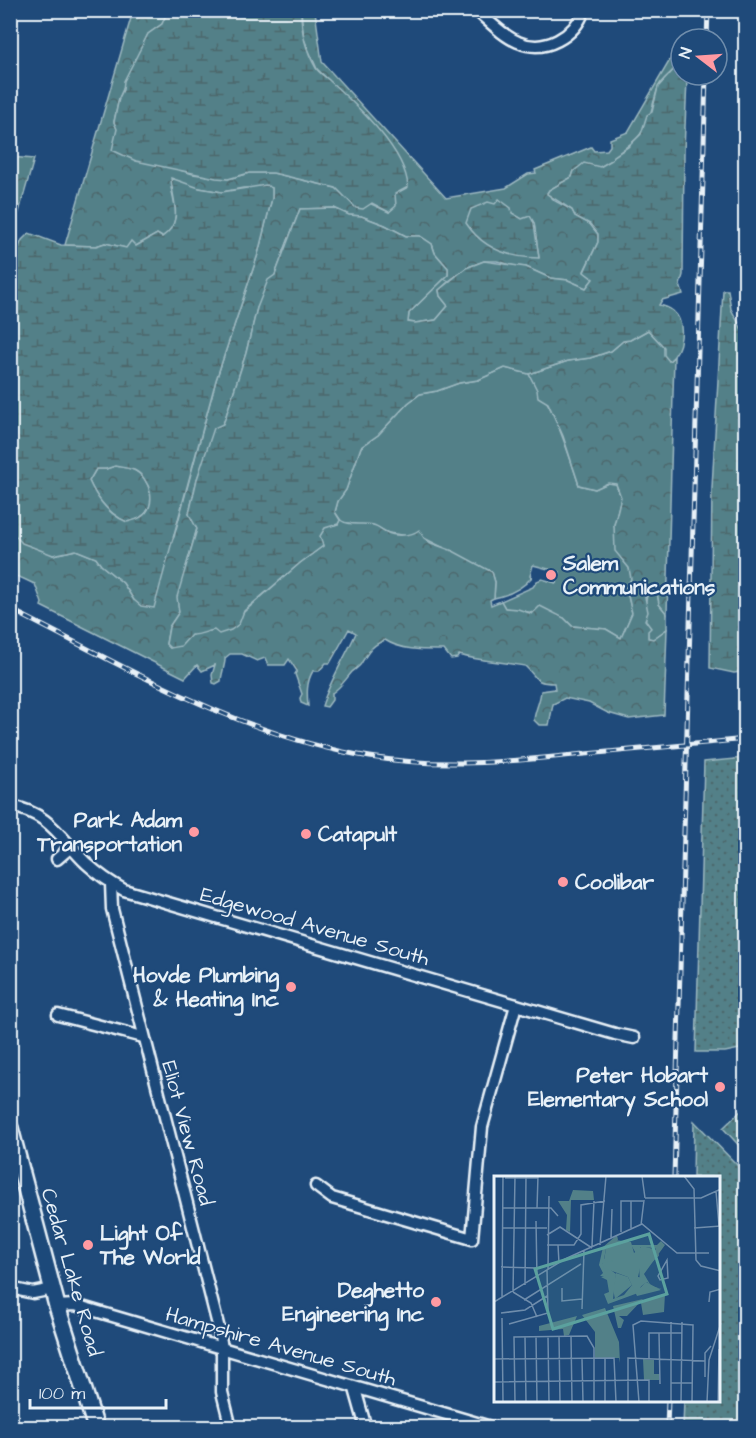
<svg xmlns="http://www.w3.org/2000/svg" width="756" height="1438" viewBox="0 0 756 1438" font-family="'Architects Daughter',sans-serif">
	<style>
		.grass { fill: #528088; stroke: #9db8c0; stroke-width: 1.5 }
		.forest { fill: url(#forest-crowns); stroke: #9db8c0; stroke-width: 1.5; fill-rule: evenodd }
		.wetland { fill: url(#wetland-marsh); stroke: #9db8c0; stroke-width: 1.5; fill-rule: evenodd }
		.park { fill: url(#park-dots); stroke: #9db8c0; stroke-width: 1.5 }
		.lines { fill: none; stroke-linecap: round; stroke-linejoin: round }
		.street-casing { stroke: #e8f1f8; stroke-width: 15 }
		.secondary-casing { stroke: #e8f1f8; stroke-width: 20 }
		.street { stroke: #1f4a7a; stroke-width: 10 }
		.secondary { stroke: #1f4a7a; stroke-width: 15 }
		.rail-casing { stroke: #e8f1f8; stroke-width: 5 }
		.rail { stroke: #1f4a7a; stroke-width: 3; stroke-dasharray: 9; stroke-linecap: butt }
		.poi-dot { fill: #ff9aa2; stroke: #1f4a7a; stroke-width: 2 }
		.labels { text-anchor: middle; stroke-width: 4.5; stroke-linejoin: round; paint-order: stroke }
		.poi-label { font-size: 21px; font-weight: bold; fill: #e8f1f8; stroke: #1f4a7a; text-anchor: start }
		.street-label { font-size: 21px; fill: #e8f1f8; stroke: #1f4a7a }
		.inset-road { fill: none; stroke: #6f8dac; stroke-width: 1.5 }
		.view { fill: #5ba19e; fill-opacity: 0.15; stroke: #5ba19e; stroke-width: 3 }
		.inset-edge { fill: none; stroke: #e8f1f8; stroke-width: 3 }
	</style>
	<defs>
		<pattern id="forest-crowns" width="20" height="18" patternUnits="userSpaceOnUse" patternTransform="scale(1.5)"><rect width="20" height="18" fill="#528088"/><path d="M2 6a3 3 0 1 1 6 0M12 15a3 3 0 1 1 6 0" fill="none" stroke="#4d676c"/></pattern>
		<pattern id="wetland-marsh" width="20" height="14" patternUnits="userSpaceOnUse" patternTransform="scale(1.5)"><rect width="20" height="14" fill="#528088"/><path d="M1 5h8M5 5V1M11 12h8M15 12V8" fill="none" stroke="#4d676c"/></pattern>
		<pattern id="park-dots" width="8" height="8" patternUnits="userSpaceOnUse" patternTransform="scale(1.5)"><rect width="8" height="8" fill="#528088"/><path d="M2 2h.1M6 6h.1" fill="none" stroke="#4d676c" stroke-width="1.8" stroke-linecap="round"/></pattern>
	</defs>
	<rect width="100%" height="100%" fill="#1f4a7a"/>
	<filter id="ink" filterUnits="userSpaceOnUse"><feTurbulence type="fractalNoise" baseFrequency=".0167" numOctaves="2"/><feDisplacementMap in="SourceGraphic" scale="12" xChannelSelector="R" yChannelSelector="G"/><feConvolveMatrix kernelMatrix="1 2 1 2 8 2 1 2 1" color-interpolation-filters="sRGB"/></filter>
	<g filter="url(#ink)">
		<g class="grass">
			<polygon points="444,279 449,281 439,290 440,296 448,306 436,320 415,323 408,322 409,313"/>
			<path d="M505 368 529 374C535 386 544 395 549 406 562 431 570 458 579 485L595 489 608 483 616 484 621 498 614 525 621 558 629 568 632 579 626 587 632 613 621 638 606 629 572 626 564 618 505 608 501 601 533 587 537 581 542 579 556 583 560 572 533 565 530 576 532 577C522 589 509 595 494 598L495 582 492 572 424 538 388 533 373 525H360L342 522 335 512 338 501 346 490 361 447 378 435 408 403 420 394 437 391 459 383 478 380Z"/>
			<path d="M651 588 657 591 659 604 667 614V629L653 639 648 638C647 620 640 605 651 588Z"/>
		</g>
		<g class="forest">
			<path d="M133 11H168L162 24 148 34 119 98 114 122 117 129 170 167 193 174 228 179 249 173H273L336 188 389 212 384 139 368 118 317 69 304 39 301 11H315L322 62 446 198 506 188 528 174 536 173 535 170 591 147 594 151 607 150 610 146V139L628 132 681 41C681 50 681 60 676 67 670 75 661 79 658 88 652 104 651 122 639 136 633 144 615 153 612 160L600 167 574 171 572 177 549 190 547 193 555 201 572 210 575 216 590 224 598 234V242L584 271 593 279 586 288 568 280 550 278 526 267 515 266 497 261H484L466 268 449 281 444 279 448 275V268L435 253 432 244 420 236H406L385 225 361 216 349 215 334 208 300 209 275 275 257 308 246 353 225 419 207 454 197 479 189 514 197 528 178 597 179 612 169 627 166 644 170 648 191 635 214 630 244 612 300 563 323 546 320 536 325 527 338 524 340 520C350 527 362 522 373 525 378 526 382 530 386 532 396 537 411 536 419 530L424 538 431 543 453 551 492 572 495 582 494 598 490 600 491 605 501 601 505 608 518 609 532 614 540 606 564 618 572 626 606 629 621 638 632 613 626 587 631 579 629 568 615 551 614 525 621 497 616 484 608 483 595 489 579 485 563 436 548 403 538 397 537 390 529 374 568 361 590 358 611 351 623 341 630 340 648 330 664 347 669 361 674 357 667 614 659 604 657 591 651 588 645 597 648 612 645 620 651 628 648 631V638L653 639 667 629 664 715 629 719 608 713 589 703 565 698 553 704 549 725H539L534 720C535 710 540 702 541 691L555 689 554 683C534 683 538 678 525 666 503 662 480 661 459 655L457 658 451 659 444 650C424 650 402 651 385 640 372 645 369 651 362 662 360 667 355 669 352 672 345 680 341 687 332 693V700L327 707 322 706C330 680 345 658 356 633L349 629 330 663H326L319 671H313C306 682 307 695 308 706L301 703 300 698 302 694 295 674 297 671 289 659 285 665H268L265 658 257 661 242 654H230L225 658C226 662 221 675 221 681L216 684 213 683 212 675 215 665 202 671 197 665 185 678 41 606 42 603 35 584C28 582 21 576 13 576L11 578 10 526 14 534 53 555 76 550 96 558 101 565 123 583 134 600 174 537 216 380 258 254 272 198V188H243L222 192 199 188H171C176 207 181 225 162 237L157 234 136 246 126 248 105 243 96 246 65 245ZM499 199 511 213 522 219 530 217 534 223 539 258Z"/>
			<polygon points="10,157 34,159 17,219 11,218"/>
			<path d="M115 466C121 467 128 468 134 470 151 478 158 507 141 517 137 520 131 521 127 522 109 514 97 499 89 481L96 469H106Z"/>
		</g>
		<g class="wetland">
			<path d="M168 10 301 11C301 30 306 51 316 68 319 73 326 77 330 81 356 105 406 150 408 187L395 194 396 206 389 212 372 203 363 209 356 208 336 188 273 173H249L228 179 216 178 136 161 112 150 117 129 114 122 119 98 123 90 124 81 148 34 162 24Z"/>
			<path d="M681 55V75H687V79L684 151 683 275 680 285 683 294 662 300 659 305C664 306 669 308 673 311 687 323 682 351 669 361L664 355V347L648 330 630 340 623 341 611 351 590 358 568 361 529 374 505 368 478 380 459 383 437 391 420 394 408 403 378 435 361 447 346 490 338 501 335 512 340 520 338 524 325 528 320 536 323 546 300 563 244 611 239 624 231 630 219 634 214 630C205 631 200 636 191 635L181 646 170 648 166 644 169 627 179 612 177 597 197 529 189 514 197 479 214 428 223 424 225 419 246 353 257 308 268 280 275 275 300 209 334 208 349 215 361 216 385 225 406 236H420L432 244 435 253 448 268V275L409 313 408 322 415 323 436 320 448 306 440 296 439 290 466 268 484 261 526 267 550 278 568 280 586 288 593 279 584 272 598 242V234L590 224 575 216 572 210 547 194 549 190 572 177 574 171 584 163 600 167 612 160 614 156 628 147 641 134 647 115 652 112 658 87 677 66Z"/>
			<path d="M171 178 199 188 222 192 266 185 272 188V198L258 254 216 380 154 608 141 606 134 600 123 583 101 565 96 558 76 550 53 555 22 543 14 534 10 526V291L16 279 18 249 22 240 29 233 61 245 96 246 105 243 126 248 131 241 136 246 157 234 162 237C185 222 172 200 171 178ZM115 466C121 467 128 468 134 470 151 478 158 507 141 517 137 520 131 521 127 522 109 515 97 499 89 481L96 469H106Z"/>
			<path d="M499 199 511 208 512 213 522 219 530 216 534 223 539 258C509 258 483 249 466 223L471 209 488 202 495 204Z"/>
			<polygon points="723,290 728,290 731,309 746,337 746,671 734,673 710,668 712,488"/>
		</g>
		<g class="park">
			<polygon points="745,758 745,1048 725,1052 696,1052 704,762"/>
			<polygon points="745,1107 745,1152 723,1128"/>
			<polygon points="694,1121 745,1173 745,1427 683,1427 684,1401 718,1400 718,1177 693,1177"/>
		</g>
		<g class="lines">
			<g class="street-casing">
				<g id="street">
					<path d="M476 10C489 21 503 36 518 42 545 54 575 36 584 10"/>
					<path d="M10 806C50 813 60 838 86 863 98 874 111 883 124 890L615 1034 634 1038"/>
					<polyline points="57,859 71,847"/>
					<polyline points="111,883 112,909 219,1329 222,1349 222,1392 231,1428"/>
					<polyline points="58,1015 143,1037"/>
					<polyline points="316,1186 332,1198 472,1239 482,1127 516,1005"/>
					<polyline points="10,1288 33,1293 53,1289"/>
					<polyline points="57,1306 75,1305 494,1428"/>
					<polyline points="355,1389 366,1428"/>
				</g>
			</g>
			<g class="secondary-casing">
				<polyline id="secondary" points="10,1128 57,1306 96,1428"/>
			</g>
			<use href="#street" class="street"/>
			<use href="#secondary" class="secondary"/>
			<g class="rail-casing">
				<g id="rail">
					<polyline points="707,39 708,10"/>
					<path d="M10 609C126 667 241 736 370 757 438 768 506 762 574 755 631 750 688 745 746 739"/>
					<polyline points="674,1177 706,75"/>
					<polyline points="667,1428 668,1400"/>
				</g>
			</g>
			<use href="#rail" class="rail"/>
		</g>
	</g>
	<g class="poi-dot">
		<circle cx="551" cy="575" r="6"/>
		<circle cx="194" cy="832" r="6"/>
		<circle cx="306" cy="834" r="6"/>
		<circle cx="563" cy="882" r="6"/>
		<circle cx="291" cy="987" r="6"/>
		<circle cx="720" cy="1087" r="6"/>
		<circle cx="88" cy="1245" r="6"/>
		<circle cx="436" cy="1302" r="6"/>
	</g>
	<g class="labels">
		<g class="poi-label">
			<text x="563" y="570">Salem<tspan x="563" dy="24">Communications</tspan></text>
			<text x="182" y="827" text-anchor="end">Park Adam<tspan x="182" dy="24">Transportation</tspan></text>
			<text x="318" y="841">Catapult</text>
			<text x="575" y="889">Coolibar</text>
			<text x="279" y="982" text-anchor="end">Hovde Plumbing<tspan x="279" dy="24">&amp; Heating Inc</tspan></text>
			<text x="708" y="1082" text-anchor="end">Peter Hobart<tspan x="708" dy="24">Elementary School</tspan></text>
			<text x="100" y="1240">Light Of<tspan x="100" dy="24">The World</tspan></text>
			<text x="424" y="1297" text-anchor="end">Deghetto<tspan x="424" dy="24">Engineering Inc</tspan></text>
		</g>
		<g class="street-label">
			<text transform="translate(315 926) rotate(16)" y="7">Edgewood Avenue South</text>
			<text transform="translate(188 1133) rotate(75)" y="7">Eliot View Road</text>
			<text transform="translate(72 1272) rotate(74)" y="7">Cedar Lake Road</text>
			<text transform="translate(281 1346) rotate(16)" y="7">Hampshire Avenue South</text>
		</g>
	</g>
	<g transform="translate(494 1176)">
		<rect width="226" height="226" fill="#1f4a7a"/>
		<path d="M122 97 134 101 138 109 121 123 119 113Z" fill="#528088"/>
		<path d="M123 59 124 64 112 73 110 83 146 84 137 69H163L167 65 171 69 150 98 157 110 168 113 159 112 153 106 146 111 145 87H108L122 98 119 123 130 119 138 109 144 117 114 128 110 118 115 116 113 104 107 101 110 100H106L109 97 105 89 109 71ZM146 71 161 72 165 80 147 91Z" fill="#528088" fill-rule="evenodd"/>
		<path d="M121 64 137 66 140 77 148 70 163 74 165 79 150 95 146 92 144 101 151 102 146 112 152 106 167 114 143 120 134 101 110 92 108 87 119 85 110 84 112 73ZM171 118 170 136 149 139 147 127ZM149 123 133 140H125L130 144 127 152H124L119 130Z" fill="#528088"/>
		<path d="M79 14 99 15 100 24H77L76 56 72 54 73 39 64 25H75ZM111 132 125 166 126 187 125 182H101V156L88 139ZM83 140 75 159 70 160 69 153 45 155V150ZM149 183 160 184V198H165V204H150Z" fill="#528088"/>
		<path class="inset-road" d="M148 0 151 22M190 0 200 13 202 84 207 90 227 95M11 2H44M222 15 225 50M151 22H207L227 13M137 25V52M9 32H57L64 40M43 32 44 0M42 45 43 101M147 49 150 24M8 52H53M200 52 227 50M127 56V25H149M53 59 66 51 98 72M117 62 118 33M53 69H80L87 58V29L111 25M64 69 65 87M106 69 112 0M98 70 100 25M173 84 174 102 166 104 164 100ZM7 91 42 92M54 93 55 20M31 109 32 0M68 112V125L88 123M19 116 21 0M19 116 37 127 43 141M8 122 9 0M30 124 87 88M0 126 71 83 148 48 183 77H215M215 126 216 116 227 113M88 133 90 75M7 137 31 134 53 120M8 142 9 226M177 146V226M15 148 54 137 53 94M165 157 166 208M42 160 43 226M54 160 55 226M65 160 66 226M77 160 78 226M31 161 32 226M111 182V226M0 183 120 182 122 226M88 183 89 226M155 183V157H188M211 201V177L217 170M0 206 155 204V226M177 207H198M21 226 20 161 93 160 100 172V226M134 226V182L211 185M145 226 139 149 147 145 199 149 198 226M187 226 188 146M213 226 215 184 227 147M224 226 225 173"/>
		<path class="view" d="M155 58 173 118 59 153 41 93Z"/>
		<rect width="226" height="226" class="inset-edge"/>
	</g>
	<rect width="756" height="1438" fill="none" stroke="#1f4a7a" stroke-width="36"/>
	<rect x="18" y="18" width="720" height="1402" fill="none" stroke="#e8f1f8" stroke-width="2" filter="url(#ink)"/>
	<g transform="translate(699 57) rotate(287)"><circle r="28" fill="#1f4a7a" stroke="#6f8dac" stroke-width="1.5"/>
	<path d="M0-4.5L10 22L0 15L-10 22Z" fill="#ff9aa2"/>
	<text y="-9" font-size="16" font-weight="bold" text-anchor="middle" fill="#e8f1f8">N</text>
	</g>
	<path d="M30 1399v9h136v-9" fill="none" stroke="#e8f1f8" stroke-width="3"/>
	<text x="39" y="1399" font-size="18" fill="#e8f1f8" stroke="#1f4a7a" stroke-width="4.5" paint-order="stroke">100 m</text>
</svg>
